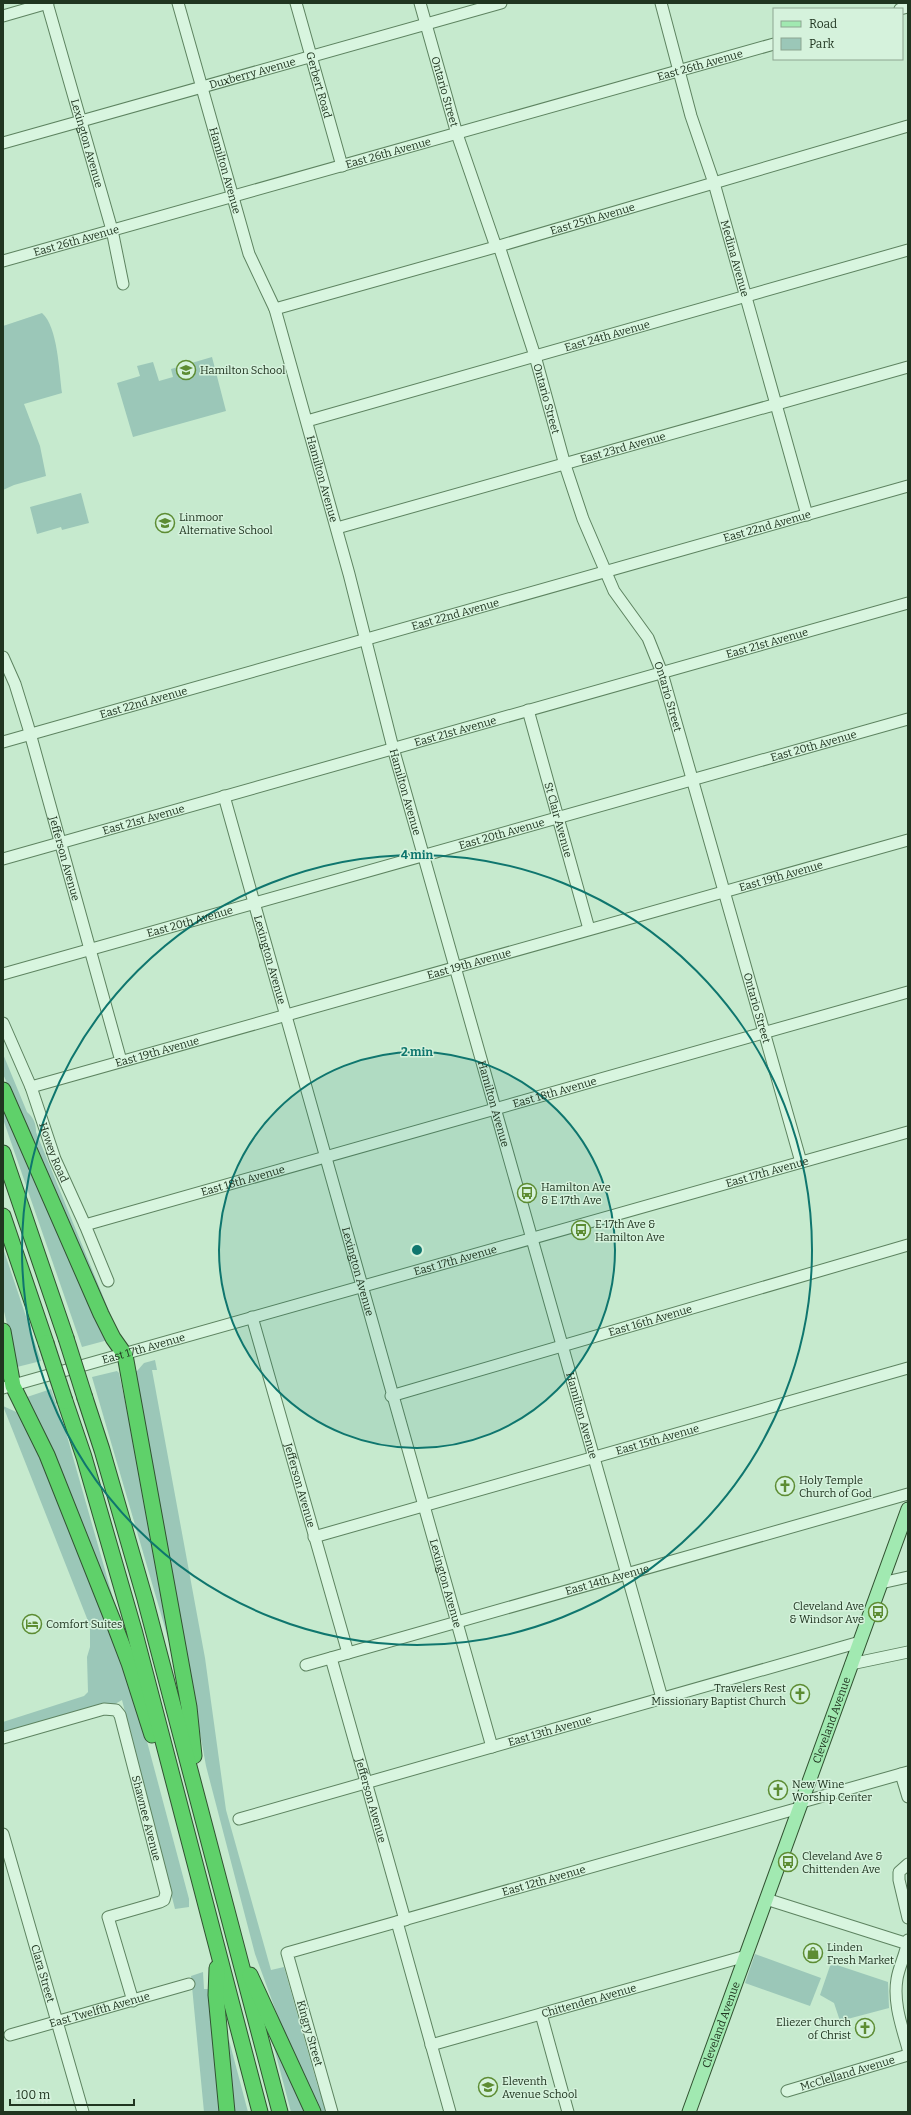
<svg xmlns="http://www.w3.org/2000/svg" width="911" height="2115" viewBox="0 0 911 2115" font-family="Bitter,serif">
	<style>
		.green { fill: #9bc7b8 }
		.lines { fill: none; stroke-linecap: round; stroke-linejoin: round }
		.minor-casing { stroke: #5d8360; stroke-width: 13 }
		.major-casing { stroke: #315231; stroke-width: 15 }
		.highway-casing { stroke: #315231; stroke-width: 17 }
		.minor { stroke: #d8f5df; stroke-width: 11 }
		.major { stroke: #a1e9b1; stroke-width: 13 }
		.highway { stroke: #5fd16a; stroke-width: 15 }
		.highway-bridge-casing { stroke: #315231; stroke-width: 17; stroke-linecap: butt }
		.highway-bridge { stroke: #5fd16a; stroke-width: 15 }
		.ring { fill: none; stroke: #0f766e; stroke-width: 2 }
		.labels { text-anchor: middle; stroke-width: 3; stroke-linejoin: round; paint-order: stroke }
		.street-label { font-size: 11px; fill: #203520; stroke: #d5f2dc }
		.poi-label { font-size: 11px; fill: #203520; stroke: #d5f2dc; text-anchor: start }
		.centre { fill: #0f766e; stroke: #d5f2dc; stroke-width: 2 }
		.ring-label { font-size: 12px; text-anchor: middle; font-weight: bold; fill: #0f766e; stroke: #d5f2dc; stroke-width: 3; stroke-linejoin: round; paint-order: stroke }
	</style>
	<rect width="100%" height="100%" fill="#c6eace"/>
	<g class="green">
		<path d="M42 313C58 327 59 372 62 393L24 404 40 446 46 476 14 485 3 490V326Z"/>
		<polygon points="212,357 226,411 133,437 117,383 140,376 137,366 153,362 159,381 173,377 171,369"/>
		<polygon points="81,493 89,523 62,530 61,527 37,534 30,507"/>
		<path d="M3 1054 27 1112C33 1117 36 1123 36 1132L118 1333 113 1326 3 1074Z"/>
		<polygon points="3,1102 108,1340 82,1347 3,1119"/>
		<polygon points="3,1248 41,1361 17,1367 3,1307"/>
		<polygon points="155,1360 157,1370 152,1370 205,1658 226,1810 271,1970 284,1967 318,2087 322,2095 327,2112 319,2112 281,2025 255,1954 206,1766 135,1377 135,1371 137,1371 144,1363"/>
		<polygon points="117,1371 119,1373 153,1535 172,1652 92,1377"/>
		<polygon points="51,1389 67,1436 126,1644 27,1397"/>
		<polygon points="3,1406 23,1415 107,1622 141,1719 189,1899 189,1907 175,1909 122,1700 115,1704 3,1733 3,1722 84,1696 88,1692 87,1657 90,1647 90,1626"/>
		<polygon points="755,1954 821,1978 810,2006 745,1983"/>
		<polygon points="831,1963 888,1982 889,2008 840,2021 834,2003 820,1995"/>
		<polygon points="203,1972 204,1989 209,1989 221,2112 204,2112 191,1976"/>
		<polygon points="271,2036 308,2112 291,2112"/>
		<polygon points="229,2040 248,2112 232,2112 227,2041"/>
	</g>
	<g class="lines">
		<g class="minor-casing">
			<g id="minor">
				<path id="s1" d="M47 3 112 230 123 284"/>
				<path id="s2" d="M178 3 249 254 275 309 349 574 393 748 662 1698"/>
				<path id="s3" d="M296 3 342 166"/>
				<path id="s4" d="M420 3 457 134 496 247"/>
				<path id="s5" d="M661 3 691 116 714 183 807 515"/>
				<polyline points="900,9 908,7"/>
				<polyline points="3,16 48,3"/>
				<path id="s6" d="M3 143 501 3"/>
				<path id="s7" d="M499 246 535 356 565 465 583 519 614 591 648 638 662 673 801 1162"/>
				<path id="s8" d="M3 261 774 44"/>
				<path id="s9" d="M275 309 499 246 908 126"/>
				<path id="s10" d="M307 421 908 250"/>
				<path id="s11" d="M337 528 908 367"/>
				<path id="s12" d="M3 657 15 684 28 726 121 1061"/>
				<path id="s13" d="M528 710 589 929"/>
				<path id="s14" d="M3 742 908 486"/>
				<path id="s15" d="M224 796 492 1747"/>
				<path id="s16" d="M3 859 908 603"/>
				<path id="s17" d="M3 974 908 719"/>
				<path id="s18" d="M3 1023 31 1087 55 1159 85 1225 108 1281"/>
				<path id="s19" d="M31 1087 908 840"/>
				<path id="s20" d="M85 1225 908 992"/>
				<path id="s21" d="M252 1317 348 1653"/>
				<path id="s22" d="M3 1388 908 1132"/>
				<path id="s23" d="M391 1396 908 1245"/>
				<path id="s24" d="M314 1537 908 1368"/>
				<polyline points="881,1583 908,1577"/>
				<path id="s25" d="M331 1658 405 1920"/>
				<polyline points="851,1664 908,1652"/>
				<path id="s26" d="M306 1665 908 1494"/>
				<path id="s27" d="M3 1738 104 1709 116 1710 120 1715 166 1893 164 1900 160 1902 108 1917 133 2001"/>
				<polyline points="901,1774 908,1797"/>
				<polyline points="802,1802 908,1772"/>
				<path id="s28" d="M239 1819 860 1642"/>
				<path id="s29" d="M3 1834 83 2112"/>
				<polyline points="908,1864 899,1872 899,1880 908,1918"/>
				<polyline points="766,1899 908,1944"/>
				<polyline points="397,1922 450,2112"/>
				<path d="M908 1940C906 1954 899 1966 897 1979 893 2003 902 2027 908 2049"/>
				<polyline points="541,2014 568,2112"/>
				<path id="s30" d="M10 2035 189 1984"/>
				<path id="s31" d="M431 2045 746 1956"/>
				<path id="s32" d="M787 2091 908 2055"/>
				<path id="s33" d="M332 2112 287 1953 799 1808"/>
			</g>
		</g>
		<g class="major-casing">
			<g id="major">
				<path id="s34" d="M689 2112 908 1509"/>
			</g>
		</g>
		<g class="highway-casing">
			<g id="highway">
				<polyline points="3,1090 101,1314 113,1338 125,1355 189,1707 194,1756"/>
				<polyline points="3,1153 66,1338"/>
				<polyline points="3,1216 46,1343"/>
				<polyline points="3,1331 13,1386 47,1455 113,1621 129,1663 152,1735"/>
				<polyline points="85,1398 102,1450 145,1599 280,2112"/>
				<polyline points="65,1401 84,1457 134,1630 260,2112"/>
				<polyline points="217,1968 216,1995 227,2112"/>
				<polyline points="250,1975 313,2112"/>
			</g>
		</g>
		<use href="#minor" class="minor"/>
		<use href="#major" class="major"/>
		<use href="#highway" class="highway"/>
		<g class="highway-bridge-casing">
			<g id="highway-bridge">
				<polyline points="66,1338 85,1398"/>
				<polyline points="46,1343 65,1401"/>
			</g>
		</g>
		<use href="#highway-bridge" class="highway-bridge"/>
	</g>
	<circle cx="417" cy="1250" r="198" fill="#0f766e" fill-opacity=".12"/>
	<g class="ring">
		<circle cx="417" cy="1250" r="198"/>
		<circle cx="417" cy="1250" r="395"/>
	</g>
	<defs>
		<g id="school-ring" transform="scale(1)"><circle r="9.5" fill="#d5f2dc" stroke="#5d8c33" stroke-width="1.5"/><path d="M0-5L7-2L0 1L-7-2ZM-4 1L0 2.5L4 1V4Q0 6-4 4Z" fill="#5d8c33"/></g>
		<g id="bus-ring" transform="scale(1)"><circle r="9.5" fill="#d5f2dc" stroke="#5d8c33" stroke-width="1.5"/><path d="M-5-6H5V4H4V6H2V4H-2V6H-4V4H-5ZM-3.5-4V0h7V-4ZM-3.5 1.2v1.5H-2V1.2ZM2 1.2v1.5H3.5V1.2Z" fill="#5d8c33"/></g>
		<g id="church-ring" transform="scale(1)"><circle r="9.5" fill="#d5f2dc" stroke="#5d8c33" stroke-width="1.5"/><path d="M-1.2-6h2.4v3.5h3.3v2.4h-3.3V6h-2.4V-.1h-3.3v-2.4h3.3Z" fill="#5d8c33"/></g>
		<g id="hotel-ring" transform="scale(1)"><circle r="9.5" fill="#d5f2dc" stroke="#5d8c33" stroke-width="1.5"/><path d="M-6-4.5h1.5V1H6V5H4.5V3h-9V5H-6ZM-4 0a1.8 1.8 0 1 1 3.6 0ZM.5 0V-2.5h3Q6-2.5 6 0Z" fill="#5d8c33"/></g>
		<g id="shop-ring" transform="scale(1)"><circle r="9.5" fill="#d5f2dc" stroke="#5d8c33" stroke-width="1.5"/><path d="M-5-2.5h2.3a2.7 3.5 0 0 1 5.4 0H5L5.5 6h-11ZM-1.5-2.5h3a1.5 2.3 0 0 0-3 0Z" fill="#5d8c33"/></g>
	</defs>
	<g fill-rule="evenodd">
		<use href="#school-ring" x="186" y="370"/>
		<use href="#school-ring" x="165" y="523"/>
		<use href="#bus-ring" x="527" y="1193"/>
		<use href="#bus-ring" x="581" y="1230"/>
		<use href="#church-ring" x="785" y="1486"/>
		<use href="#bus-ring" x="878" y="1612"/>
		<use href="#hotel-ring" x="32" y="1624"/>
		<use href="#church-ring" x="800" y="1694"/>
		<use href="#church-ring" x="778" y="1790"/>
		<use href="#bus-ring" x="788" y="1862"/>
		<use href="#shop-ring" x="813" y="1953"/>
		<use href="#church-ring" x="865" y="2028"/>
		<use href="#school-ring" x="488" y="2087"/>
	</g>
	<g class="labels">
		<g class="street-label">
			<text dy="4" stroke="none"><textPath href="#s8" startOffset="724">East 26th Avenue</textPath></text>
			<text dy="4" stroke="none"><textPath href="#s6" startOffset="259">Duxberry Avenue</textPath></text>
			<text dy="4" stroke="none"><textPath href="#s3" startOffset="85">Gerbert Road</textPath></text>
			<text dy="4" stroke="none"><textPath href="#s4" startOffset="92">Ontario Street</textPath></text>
			<text dy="4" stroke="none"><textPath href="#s1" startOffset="146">Lexington Avenue</textPath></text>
			<text dy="4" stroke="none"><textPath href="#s8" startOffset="400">East 26th Avenue</textPath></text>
			<text dy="4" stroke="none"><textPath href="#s2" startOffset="174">Hamilton Avenue</textPath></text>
			<text dy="4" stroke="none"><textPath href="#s9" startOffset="330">East 25th Avenue</textPath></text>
			<text dy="4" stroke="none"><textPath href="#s8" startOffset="76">East 26th Avenue</textPath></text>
			<text dy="4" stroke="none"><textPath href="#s5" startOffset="266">Medina Avenue</textPath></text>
			<text dy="4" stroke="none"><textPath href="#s10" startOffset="312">East 24th Avenue</textPath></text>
			<text dy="4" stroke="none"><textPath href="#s7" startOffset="160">Ontario Street</textPath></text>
			<text dy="4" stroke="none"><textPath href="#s11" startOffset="297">East 23rd Avenue</textPath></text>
			<text dy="4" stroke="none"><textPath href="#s2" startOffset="498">Hamilton Avenue</textPath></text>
			<text dy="4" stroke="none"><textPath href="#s14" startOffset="794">East 22nd Avenue</textPath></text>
			<text dy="4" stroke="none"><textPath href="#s14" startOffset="470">East 22nd Avenue</textPath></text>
			<text dy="4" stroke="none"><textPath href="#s16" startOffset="794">East 21st Avenue</textPath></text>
			<text dy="4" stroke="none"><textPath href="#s7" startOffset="484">Ontario Street</textPath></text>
			<text dy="4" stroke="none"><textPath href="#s14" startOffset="146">East 22nd Avenue</textPath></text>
			<text dy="4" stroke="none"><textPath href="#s16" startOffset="470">East 21st Avenue</textPath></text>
			<text dy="4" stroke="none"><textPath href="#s17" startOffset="842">East 20th Avenue</textPath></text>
			<text dy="4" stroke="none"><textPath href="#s2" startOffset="822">Hamilton Avenue</textPath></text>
			<text dy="4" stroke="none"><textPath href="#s16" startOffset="146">East 21st Avenue</textPath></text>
			<text dy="4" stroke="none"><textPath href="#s13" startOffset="114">St Clair Avenue</textPath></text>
			<text dy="4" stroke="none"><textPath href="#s17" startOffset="518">East 20th Avenue</textPath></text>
			<text dy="4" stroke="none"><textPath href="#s12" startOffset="211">Jefferson Avenue</textPath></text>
			<text dy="4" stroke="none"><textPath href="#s19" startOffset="779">East 19th Avenue</textPath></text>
			<text dy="4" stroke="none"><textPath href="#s17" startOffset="194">East 20th Avenue</textPath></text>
			<text dy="4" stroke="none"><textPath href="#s15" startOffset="170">Lexington Avenue</textPath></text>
			<text dy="4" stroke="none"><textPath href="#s19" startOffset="455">East 19th Avenue</textPath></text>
			<text dy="4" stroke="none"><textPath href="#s7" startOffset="808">Ontario Street</textPath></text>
			<text dy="4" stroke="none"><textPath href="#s19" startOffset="131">East 19th Avenue</textPath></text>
			<text dy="4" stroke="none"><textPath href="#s20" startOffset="488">East 18th Avenue</textPath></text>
			<text dy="4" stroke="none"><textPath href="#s2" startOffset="1146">Hamilton Avenue</textPath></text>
			<text dy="4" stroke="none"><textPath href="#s18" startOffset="139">Howey Road</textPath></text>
			<text dy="4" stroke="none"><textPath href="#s22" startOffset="794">East 17th Avenue</textPath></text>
			<text dy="4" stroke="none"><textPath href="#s20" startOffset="164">East 18th Avenue</textPath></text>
			<text dy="4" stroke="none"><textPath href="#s22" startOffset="470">East 17th Avenue</textPath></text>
			<text dy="4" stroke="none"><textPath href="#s15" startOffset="494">Lexington Avenue</textPath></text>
			<text dy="4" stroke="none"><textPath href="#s23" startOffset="270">East 16th Avenue</textPath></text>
			<text dy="4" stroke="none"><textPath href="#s22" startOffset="146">East 17th Avenue</textPath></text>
			<text dy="4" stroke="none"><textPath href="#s2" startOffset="1470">Hamilton Avenue</textPath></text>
			<text dy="4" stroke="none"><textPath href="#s24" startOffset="357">East 15th Avenue</textPath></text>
			<text dy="4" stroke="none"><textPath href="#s21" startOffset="175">Jefferson Avenue</textPath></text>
			<text dy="4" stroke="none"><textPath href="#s26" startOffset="313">East 14th Avenue</textPath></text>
			<text dy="4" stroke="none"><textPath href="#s15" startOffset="818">Lexington Avenue</textPath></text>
			<text dy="4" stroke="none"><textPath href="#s34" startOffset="417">Cleveland Avenue</textPath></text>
			<text dy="4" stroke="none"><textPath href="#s28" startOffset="323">East 13th Avenue</textPath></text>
			<text dy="4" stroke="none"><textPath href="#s25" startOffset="148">Jefferson Avenue</textPath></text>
			<text dy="4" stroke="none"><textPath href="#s27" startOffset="230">Shawnee Avenue</textPath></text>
			<text dy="4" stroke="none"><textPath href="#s33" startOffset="432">East 12th Avenue</textPath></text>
			<text dy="4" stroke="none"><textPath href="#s29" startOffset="145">Clara Street</textPath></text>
			<text dy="4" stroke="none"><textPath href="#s31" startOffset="164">Chittenden Avenue</textPath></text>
			<text dy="4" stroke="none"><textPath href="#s30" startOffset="93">East Twelfth Avenue</textPath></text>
			<text dy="4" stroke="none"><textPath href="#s34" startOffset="93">Cleveland Avenue</textPath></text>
			<text transform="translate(310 2033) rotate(74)" y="4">Kingry Street</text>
			<text dy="4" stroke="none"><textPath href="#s32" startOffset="63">McClelland Avenue</textPath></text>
		</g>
		<g class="poi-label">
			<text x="200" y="374">Hamilton School</text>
			<text x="179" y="521">Linmoor<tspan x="179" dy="13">Alternative School</tspan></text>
			<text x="541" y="1191">Hamilton Ave<tspan x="541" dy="13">&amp; E 17th Ave</tspan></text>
			<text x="595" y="1228">E 17th Ave &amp;<tspan x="595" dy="13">Hamilton Ave</tspan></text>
			<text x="799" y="1484">Holy Temple<tspan x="799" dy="13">Church of God</tspan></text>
			<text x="864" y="1610" text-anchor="end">Cleveland Ave<tspan x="864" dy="13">&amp; Windsor Ave</tspan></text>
			<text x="46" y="1628">Comfort Suites</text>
			<text x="786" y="1692" text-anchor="end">Travelers Rest<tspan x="786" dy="13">Missionary Baptist Church</tspan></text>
			<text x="792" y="1788">New Wine<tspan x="792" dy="13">Worship Center</tspan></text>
			<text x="802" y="1860">Cleveland Ave &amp;<tspan x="802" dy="13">Chittenden Ave</tspan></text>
			<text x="827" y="1951">Linden<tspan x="827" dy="13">Fresh Market</tspan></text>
			<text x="851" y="2026" text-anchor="end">Eliezer Church<tspan x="851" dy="13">of Christ</tspan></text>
			<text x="502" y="2085">Eleventh<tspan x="502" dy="13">Avenue School</tspan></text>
		</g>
	</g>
	<circle cx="417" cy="1250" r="6" class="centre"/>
	<g class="ring-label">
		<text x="417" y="859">4 min</text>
		<text x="417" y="1056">2 min</text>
	</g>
	<rect width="911" height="2115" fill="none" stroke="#203520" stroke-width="8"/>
	<rect x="773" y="8" width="130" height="52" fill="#d5f2dc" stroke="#8da691"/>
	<rect x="781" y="21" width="20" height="6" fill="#a1e9b1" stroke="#8da691"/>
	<text x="809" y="28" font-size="12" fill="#203520">Road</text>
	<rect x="781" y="38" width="20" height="12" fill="#9bc7b8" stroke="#8da691"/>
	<text x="809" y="48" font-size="12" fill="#203520">Park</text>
	<path d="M10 2099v6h124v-6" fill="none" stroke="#203520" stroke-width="2"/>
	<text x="16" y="2099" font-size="12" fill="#203520" stroke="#d5f2dc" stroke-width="3" paint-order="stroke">100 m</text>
</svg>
